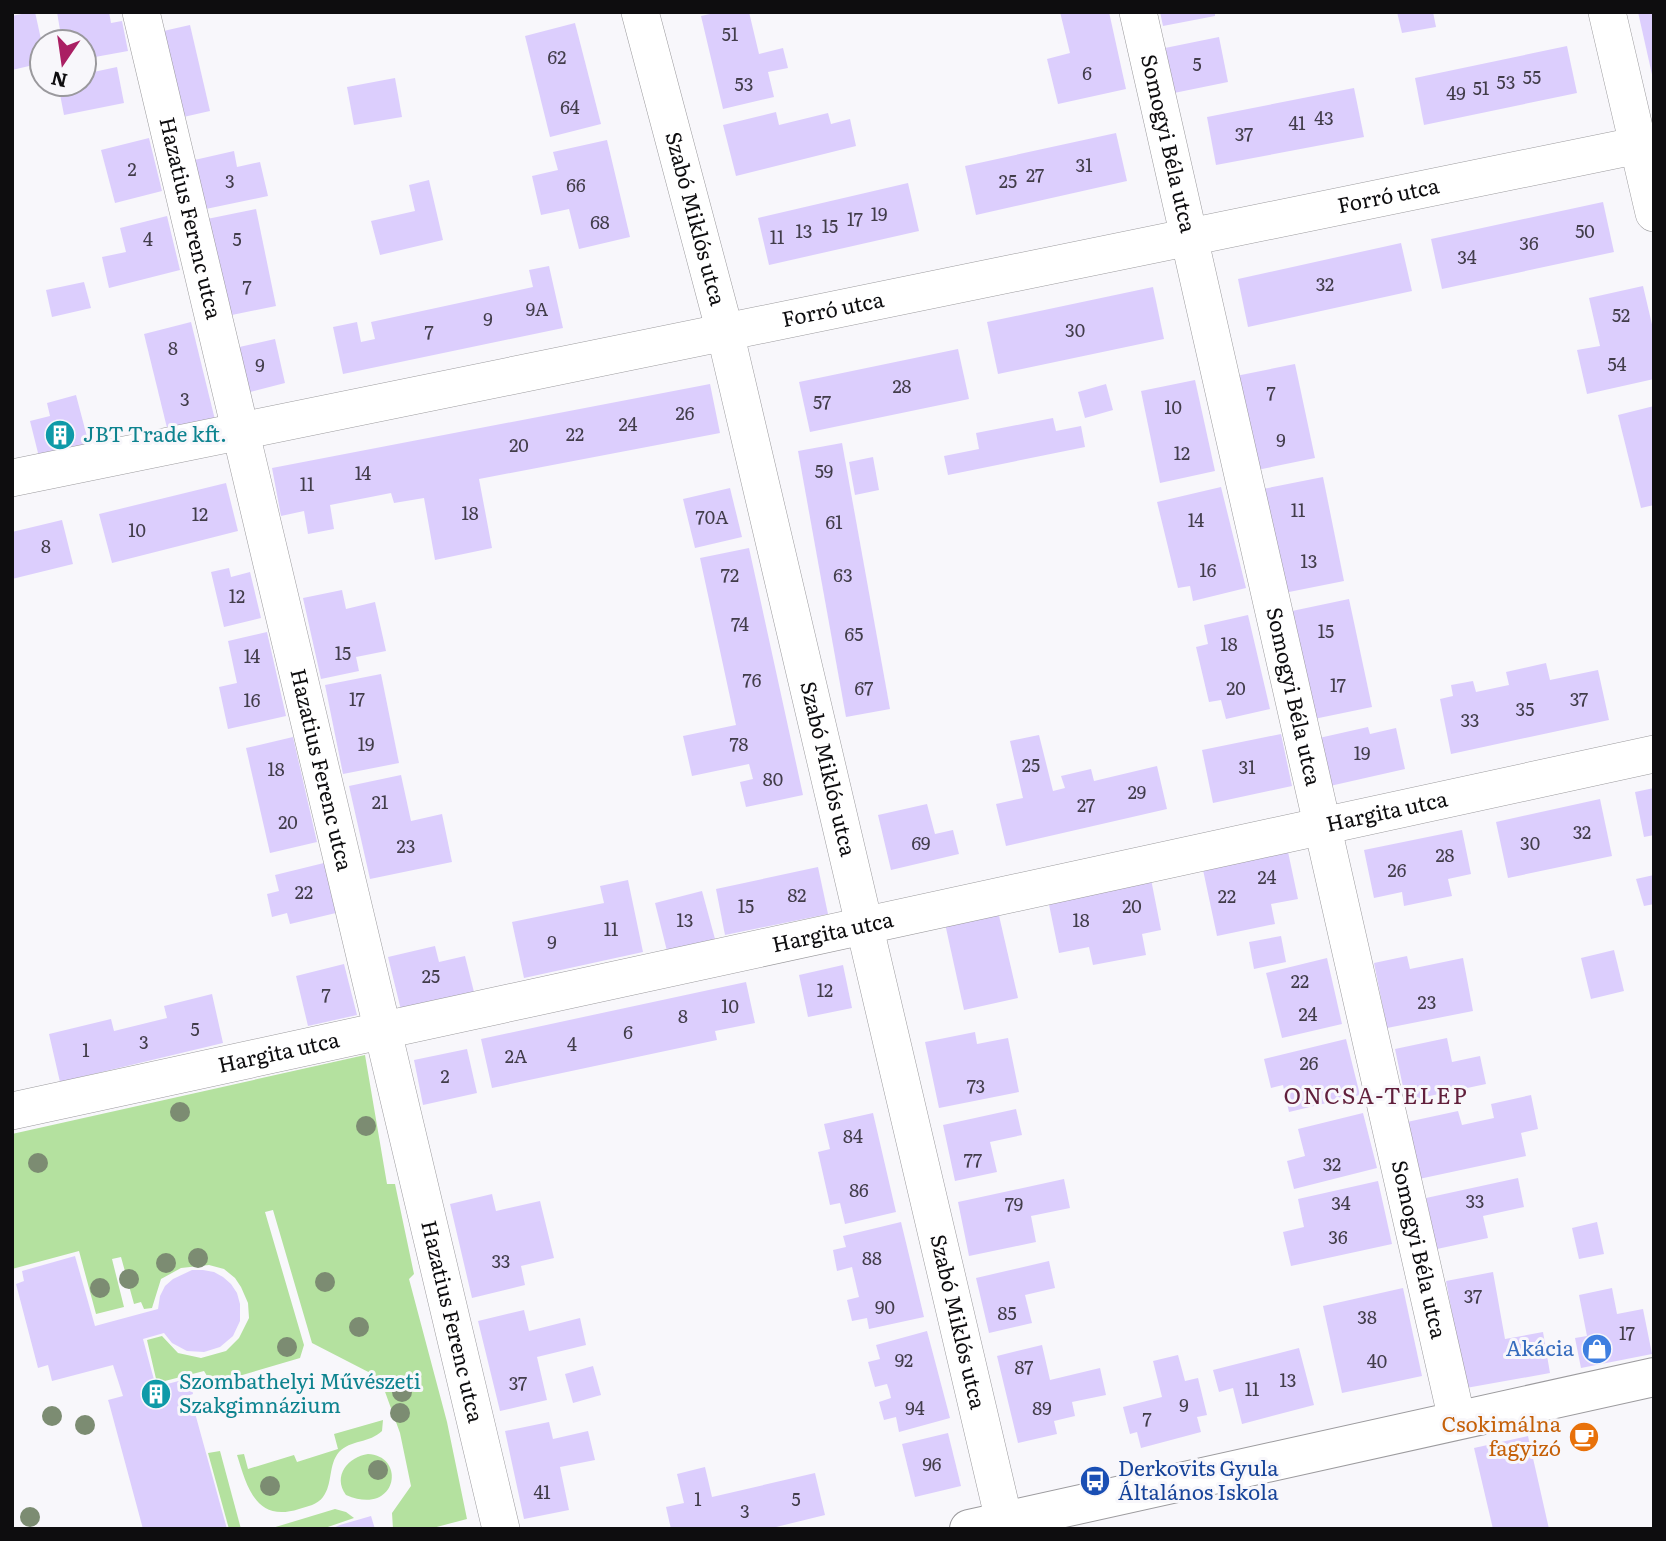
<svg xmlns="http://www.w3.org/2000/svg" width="1666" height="1541" viewBox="0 0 1666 1541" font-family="Literata,serif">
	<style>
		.green { fill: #b4e19f }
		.building { fill: #dccefd }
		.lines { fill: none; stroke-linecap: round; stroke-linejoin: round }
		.minor-casing { stroke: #9c9b9e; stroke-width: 38 }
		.tertiary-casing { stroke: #9c9b9e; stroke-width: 40 }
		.minor { stroke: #fff; stroke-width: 37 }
		.tertiary { stroke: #fff; stroke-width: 38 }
		.tree { fill: #7c8c72 }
		.labels { text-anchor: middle; stroke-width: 6; stroke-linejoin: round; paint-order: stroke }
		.number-label { font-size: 18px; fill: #423d4a }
		.street-label { font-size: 21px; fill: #0e0d0f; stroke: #f8f7fb }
		.culture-label { font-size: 21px; fill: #0d838f; stroke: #f8f7fb; text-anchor: start }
		.shop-label { font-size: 21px; fill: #366cbe; stroke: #f8f7fb; text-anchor: end }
		.food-label { font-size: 21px; fill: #c56008; stroke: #f8f7fb; text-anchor: end }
		.transit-label { font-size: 21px; fill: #164399; stroke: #f8f7fb; text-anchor: start }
		.neighbourhood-label { font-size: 23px; letter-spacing: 2px; fill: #611f3b; stroke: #f8f7fb }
	</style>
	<rect width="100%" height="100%" fill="#f8f7fb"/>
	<g class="green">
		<polygon points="365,1055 387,1184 395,1184 414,1274 409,1279 447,1422 467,1519 429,1529 393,1529 392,1513 411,1486 400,1433 380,1378 312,1343 273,1210 265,1212 304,1345 300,1358 212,1384 204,1371 157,1383 147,1340 162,1336 178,1353 201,1358 226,1351 239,1338 249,1318 248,1303 241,1287 235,1278 224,1269 209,1265 181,1268 161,1279 152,1308 144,1309 141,1302 134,1304 121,1257 112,1259 124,1307 96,1314 79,1251 12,1269 12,1134"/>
		<path d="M383 1420 382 1431C370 1443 350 1440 339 1452 328 1465 333 1484 323 1497 317 1505 308 1506 299 1509 256 1523 247 1487 237 1455L244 1454 248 1469 294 1455 297 1462 338 1449 334 1434Z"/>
		<polygon points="220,1451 241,1529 229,1529 208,1453"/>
		<path d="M368 1454C407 1456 397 1517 346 1495 332 1476 348 1457 368 1454Z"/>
		<polygon points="335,1509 346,1512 354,1518 322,1529 269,1529"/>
	</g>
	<g class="building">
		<polygon points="31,12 35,12 42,44 42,63 12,70 12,16"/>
		<polygon points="57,12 109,12 111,23 122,21 128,51 84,59 84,42 62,42"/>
		<polygon points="719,12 749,12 759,54 783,48 788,68 768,72 774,97 723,109 701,16"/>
		<polygon points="1060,12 1109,12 1126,89 1058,104 1047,59 1070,53"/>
		<polygon points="1160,12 1215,12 1215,16 1163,26"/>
		<polygon points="1397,12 1433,12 1436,27 1402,33"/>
		<polygon points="1638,12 1654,12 1654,78 1653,79"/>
		<polygon points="575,23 601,124 550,137 525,36"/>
		<polygon points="190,25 210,111 179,118 159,32"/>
		<polygon points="1219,37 1228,82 1174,93 1165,48"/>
		<polygon points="1567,46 1577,93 1424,125 1415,78"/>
		<polygon points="117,67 124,103 64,115 58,84 84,84 84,74"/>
		<polygon points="395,78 402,117 354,125 347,87"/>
		<polygon points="1354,88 1364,137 1216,165 1207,117"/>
		<polygon points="776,112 779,125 828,113 831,124 850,119 856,146 736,176 723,125"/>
		<polygon points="1116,133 1127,181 976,215 965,166"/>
		<polygon points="149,138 162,191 115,203 101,150"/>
		<polygon points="607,140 630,237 579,249 569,209 541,215 532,176 558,170 553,152"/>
		<polygon points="234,151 237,167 260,162 268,196 201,210 190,161"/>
		<polygon points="429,180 443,240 380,255 371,221 415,211 409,185"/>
		<polygon points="908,183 919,231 769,265 758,218"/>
		<polygon points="1603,202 1614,252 1442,289 1431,239"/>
		<polygon points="256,209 276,306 227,316 207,219"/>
		<polygon points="167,216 180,270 109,288 102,257 126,252 120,228"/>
		<polygon points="1401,243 1412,291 1248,327 1238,279"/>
		<polygon points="549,266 563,328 343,374 333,327 357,322 361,342 375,339 371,322 533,287 529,270"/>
		<polygon points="84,282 91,308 52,317 46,290"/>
		<polygon points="1643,286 1654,333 1654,379 1587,394 1577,350 1600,346 1589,298"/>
		<polygon points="1153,287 1164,339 998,374 987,322"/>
		<polygon points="191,322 216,424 169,436 144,334"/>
		<polygon points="275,339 285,383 246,393 235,348"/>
		<polygon points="958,349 969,399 810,432 799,382"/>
		<polygon points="1295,364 1315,458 1257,470 1236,376"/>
		<polygon points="1195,380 1215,471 1160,483 1141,391"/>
		<polygon points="710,384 720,433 479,479 492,548 435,560 424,498 394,503 391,493 330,505 334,529 308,534 304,511 281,516 272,468"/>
		<polygon points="1106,384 1113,410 1085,418 1078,392"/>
		<polygon points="76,395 90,448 40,461 30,421 50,416 47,403"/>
		<polygon points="1654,406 1654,505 1641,508 1618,415"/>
		<polygon points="1053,418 1056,431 1081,426 1085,447 948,475 944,456 979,449 976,433"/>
		<polygon points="842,443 890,709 846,717 798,451"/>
		<polygon points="873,457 879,490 855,495 849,462"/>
		<polygon points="1323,477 1344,581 1284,593 1263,489"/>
		<polygon points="226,483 238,531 112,563 99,514"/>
		<polygon points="1221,487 1246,588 1193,601 1190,586 1178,588 1157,502"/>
		<polygon points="730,488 742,537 695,548 683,499"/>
		<polygon points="62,520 73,564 12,579 12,532"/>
		<polygon points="749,548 803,795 746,807 740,782 753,779 749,764 692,776 683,736 736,725 700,558"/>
		<polygon points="229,568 231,577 250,572 261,618 224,627 211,572"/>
		<polygon points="342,590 346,609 375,602 386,651 356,657 359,671 321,679 303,598"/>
		<polygon points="1349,599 1372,707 1314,719 1292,611"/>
		<polygon points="1248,615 1270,709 1226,719 1221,700 1209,702 1196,647 1208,644 1204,625"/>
		<polygon points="267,632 286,716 228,729 219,687 237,683 228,641"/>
		<polygon points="1546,663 1550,680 1598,670 1609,720 1451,754 1440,699 1453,696 1451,685 1473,681 1476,692 1509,685 1506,672"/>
		<polygon points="381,674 399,763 343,774 325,685"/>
		<polygon points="1368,727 1370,734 1396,728 1405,769 1330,786 1319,738"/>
		<polygon points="1281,734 1292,786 1213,803 1202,750"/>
		<polygon points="1039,735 1053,791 1065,788 1061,776 1091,769 1094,781 1157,766 1167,809 1006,846 996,804 1023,798 1010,741"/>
		<polygon points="293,737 317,842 270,853 246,748"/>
		<polygon points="401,775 411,821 442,814 452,862 370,879 349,786"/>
		<polygon points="1654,788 1654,835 1644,837 1635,792"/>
		<polygon points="1600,799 1612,856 1508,878 1496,822"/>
		<polygon points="927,804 935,834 953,830 959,854 891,870 878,815"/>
		<polygon points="1462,830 1471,874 1448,879 1452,896 1404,906 1402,892 1374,898 1364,850"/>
		<polygon points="1287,847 1298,899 1271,904 1275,924 1217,936 1202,865"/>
		<polygon points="328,862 340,912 290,924 287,913 272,917 267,894 279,891 275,875"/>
		<polygon points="818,867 828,914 725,935 716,889"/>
		<polygon points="1150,874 1161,930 1142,934 1146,955 1093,965 1089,947 1059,953 1047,895"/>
		<polygon points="1654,875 1654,904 1644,906 1636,879"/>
		<polygon points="628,880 643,952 524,978 512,922 604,903 600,886"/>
		<polygon points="702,891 715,939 667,951 655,903"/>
		<polygon points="997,907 1018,998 964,1010 944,919"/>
		<polygon points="1281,936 1286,962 1254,969 1249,942"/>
		<polygon points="435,946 439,962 465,956 474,992 401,1010 388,957"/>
		<polygon points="1614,950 1624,991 1591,999 1581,958"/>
		<polygon points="1407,956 1410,969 1463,958 1473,1011 1387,1028 1374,963"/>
		<polygon points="1327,958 1342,1024 1282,1038 1266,973"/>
		<polygon points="344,964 357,1015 308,1026 296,976"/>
		<polygon points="843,965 852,1008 808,1017 799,975"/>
		<polygon points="746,982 755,1023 715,1031 717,1040 492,1088 481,1039"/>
		<polygon points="212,994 223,1043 60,1082 49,1034 111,1019 114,1031 167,1018 164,1006"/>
		<polygon points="975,1032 977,1044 1008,1038 1019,1092 939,1108 925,1042"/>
		<polygon points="1447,1038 1452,1062 1480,1056 1486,1084 1406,1101 1395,1049"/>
		<polygon points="1346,1039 1360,1095 1289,1112 1283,1085 1271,1088 1264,1059"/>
		<polygon points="467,1049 477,1093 423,1105 414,1060"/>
		<polygon points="1531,1095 1538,1129 1521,1133 1526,1156 1419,1179 1407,1122 1458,1111 1462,1125 1494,1118 1491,1104"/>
		<polygon points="1016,1109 1022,1135 990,1142 997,1172 955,1181 943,1125"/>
		<polygon points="873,1113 896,1212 845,1224 840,1203 830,1205 818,1152 830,1149 824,1124"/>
		<polygon points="1363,1113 1377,1168 1294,1189 1287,1161 1305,1156 1298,1129"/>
		<polygon points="1518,1178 1524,1207 1483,1216 1488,1238 1437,1249 1426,1198"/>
		<polygon points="1064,1179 1070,1208 1031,1216 1036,1242 969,1256 958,1202"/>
		<polygon points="1378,1181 1392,1244 1291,1266 1283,1232 1304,1227 1298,1199"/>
		<polygon points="492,1194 496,1211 540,1201 554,1258 521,1266 525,1285 472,1298 450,1204"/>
		<polygon points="901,1222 924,1317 869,1329 867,1318 852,1321 847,1300 859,1297 852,1267 837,1271 833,1250 846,1247 843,1236"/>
		<polygon points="1597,1222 1604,1254 1579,1259 1572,1228"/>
		<polygon points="75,1256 95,1326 158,1309 160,1296 165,1286 173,1279 192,1270 203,1270 214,1272 223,1277 231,1284 237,1293 240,1304 240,1321 233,1336 220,1347 204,1352 187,1351 172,1343 164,1333 143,1339 156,1387 186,1379 189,1390 192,1389 193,1394 190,1395 227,1529 143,1529 109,1403 108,1400 123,1396 113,1365 52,1381 48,1365 38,1368 16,1284 24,1281 22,1271"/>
		<polygon points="1049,1261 1055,1288 1025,1295 1032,1323 989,1333 976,1278"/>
		<polygon points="1493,1272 1505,1339 1543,1332 1550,1373 1466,1388 1446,1281"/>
		<polygon points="1403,1288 1422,1376 1342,1393 1323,1306"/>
		<polygon points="1612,1288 1617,1314 1643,1309 1652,1354 1581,1368 1575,1338 1587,1336 1579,1295"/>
		<polygon points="524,1310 529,1331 580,1318 586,1345 537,1357 547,1400 500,1411 478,1321"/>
		<polygon points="927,1331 950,1418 899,1432 896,1417 884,1420 879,1402 891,1398 889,1390 887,1384 875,1387 868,1362 880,1359 876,1345"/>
		<polygon points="1042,1345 1050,1380 1100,1368 1106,1395 1072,1402 1075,1416 1054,1421 1057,1434 1018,1443 997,1356"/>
		<polygon points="1299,1348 1314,1405 1242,1424 1233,1388 1219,1392 1213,1370"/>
		<polygon points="1178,1355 1185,1381 1198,1378 1207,1415 1197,1417 1201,1432 1141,1448 1137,1432 1130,1434 1123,1407 1162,1397 1153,1361"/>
		<polygon points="593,1366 601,1395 573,1403 565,1374"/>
		<polygon points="549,1422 553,1439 588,1431 595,1460 560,1467 569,1510 524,1519 505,1431"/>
		<polygon points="948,1433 961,1486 915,1497 902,1444"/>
		<polygon points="1528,1436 1549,1529 1493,1529 1474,1448"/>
		<polygon points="705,1467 712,1497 815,1473 825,1515 768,1529 671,1529 666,1507 684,1503 677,1474"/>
		<polygon points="371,1516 375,1529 331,1529 340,1525"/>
	</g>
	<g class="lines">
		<g class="minor-casing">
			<g id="minor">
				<path id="s1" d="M141 12 501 1529"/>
				<path id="s2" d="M640 12 725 332 1006 1529"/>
				<path id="s3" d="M1138 12 1457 1420"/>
				<polyline points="1607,12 1654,213"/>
				<path id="s4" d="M12 478 1654 142"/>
				<path id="s5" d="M12 1111 1654 754"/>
			</g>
		</g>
		<g class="tertiary-casing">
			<polyline id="tertiary" points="969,1529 1654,1377"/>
		</g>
		<use href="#minor" class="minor"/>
		<use href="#tertiary" class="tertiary"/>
	</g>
	<g class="tree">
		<circle cx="180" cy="1112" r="10"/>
		<circle cx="366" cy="1126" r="10"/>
		<circle cx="38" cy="1163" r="10"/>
		<circle cx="198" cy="1258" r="10"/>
		<circle cx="166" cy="1263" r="10"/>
		<circle cx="129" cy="1279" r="10"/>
		<circle cx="325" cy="1282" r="10"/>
		<circle cx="100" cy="1288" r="10"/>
		<circle cx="359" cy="1327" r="10"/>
		<circle cx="287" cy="1347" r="10"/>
		<circle cx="402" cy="1392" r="10"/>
		<circle cx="400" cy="1413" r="10"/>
		<circle cx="52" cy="1416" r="10"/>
		<circle cx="85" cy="1425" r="10"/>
		<circle cx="378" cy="1470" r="10"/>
		<circle cx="270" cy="1486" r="10"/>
		<circle cx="30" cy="1517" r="10"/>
	</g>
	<defs>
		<g id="building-disc" transform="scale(1.575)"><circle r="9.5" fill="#0f9aa8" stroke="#f8f7fb"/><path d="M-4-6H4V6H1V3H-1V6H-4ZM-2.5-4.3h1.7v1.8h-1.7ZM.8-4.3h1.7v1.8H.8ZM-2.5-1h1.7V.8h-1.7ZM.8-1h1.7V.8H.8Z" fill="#fff"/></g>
		<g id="shop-disc" transform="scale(1.575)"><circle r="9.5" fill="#3f7fe0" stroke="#f8f7fb"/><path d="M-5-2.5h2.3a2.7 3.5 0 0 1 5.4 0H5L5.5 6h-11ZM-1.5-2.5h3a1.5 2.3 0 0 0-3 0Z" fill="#fff"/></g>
		<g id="cafe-disc" transform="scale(1.575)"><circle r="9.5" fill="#e8710a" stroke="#f8f7fb"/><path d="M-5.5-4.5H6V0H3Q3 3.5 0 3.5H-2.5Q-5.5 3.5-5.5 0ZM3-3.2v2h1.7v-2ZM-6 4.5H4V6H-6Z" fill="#fff"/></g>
		<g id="bus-disc" transform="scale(1.575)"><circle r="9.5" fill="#1a4fb4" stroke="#f8f7fb"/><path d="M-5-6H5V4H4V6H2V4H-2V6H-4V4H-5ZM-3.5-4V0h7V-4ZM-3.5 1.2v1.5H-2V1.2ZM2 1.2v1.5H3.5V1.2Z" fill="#fff"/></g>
	</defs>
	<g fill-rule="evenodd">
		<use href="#building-disc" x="60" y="435"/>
		<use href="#shop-disc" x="1597" y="1349"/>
		<use href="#building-disc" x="156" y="1394"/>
		<use href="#cafe-disc" x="1584" y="1437"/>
		<use href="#bus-disc" x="1095" y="1481"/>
	</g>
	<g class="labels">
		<g class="number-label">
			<text x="730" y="41">51</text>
			<text x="557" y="64">62</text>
			<text x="1197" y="71">5</text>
			<text x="1087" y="80">6</text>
			<text x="1532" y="84">55</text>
			<text x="1506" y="89">53</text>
			<text x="744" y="91">53</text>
			<text x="1481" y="95">51</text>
			<text x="1456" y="100">49</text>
			<text x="570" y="114">64</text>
			<text x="1324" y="125">43</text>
			<text x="1297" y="130">41</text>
			<text x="1244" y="141">37</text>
			<text x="1084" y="172">31</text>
			<text x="132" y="176">2</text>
			<text x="1035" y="182">27</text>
			<text x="230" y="188">3</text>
			<text x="1008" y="188">25</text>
			<text x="576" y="192">66</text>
			<text x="879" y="221">19</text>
			<text x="855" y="226">17</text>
			<text x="600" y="229">68</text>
			<text x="830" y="233">15</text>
			<text x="804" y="238">13</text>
			<text x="1585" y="238">50</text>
			<text x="777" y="244">11</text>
			<text x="148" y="246">4</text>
			<text x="237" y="246">5</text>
			<text x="1529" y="250">36</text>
			<text x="1467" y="264">34</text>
			<text x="1325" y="291">32</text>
			<text x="247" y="294">7</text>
			<text x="537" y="316">9A</text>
			<text x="1621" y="322">52</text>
			<text x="488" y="326">9</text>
			<text x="1075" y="337">30</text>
			<text x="429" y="339">7</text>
			<text x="173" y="355">8</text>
			<text x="1617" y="371">54</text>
			<text x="260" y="372">9</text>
			<text x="902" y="393">28</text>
			<text x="1271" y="400">7</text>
			<text x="185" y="406">3</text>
			<text x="822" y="409">57</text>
			<text x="1173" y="414">10</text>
			<text x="685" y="420">26</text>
			<text x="628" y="431">24</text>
			<text x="575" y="441">22</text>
			<text x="1281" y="447">9</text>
			<text x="519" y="452">20</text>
			<text x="1182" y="460">12</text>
			<text x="824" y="478">59</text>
			<text x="363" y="480">14</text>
			<text x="307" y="491">11</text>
			<text x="1298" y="517">11</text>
			<text x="470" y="520">18</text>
			<text x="200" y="521">12</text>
			<text x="712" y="524">70A</text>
			<text x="1196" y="527">14</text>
			<text x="834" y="529">61</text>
			<text x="137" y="537">10</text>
			<text x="46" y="553">8</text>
			<text x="1309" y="568">13</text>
			<text x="1208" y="577">16</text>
			<text x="730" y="582">72</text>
			<text x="843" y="582">63</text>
			<text x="237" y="603">12</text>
			<text x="740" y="631">74</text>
			<text x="1326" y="638">15</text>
			<text x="854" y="641">65</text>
			<text x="1229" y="651">18</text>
			<text x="343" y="660">15</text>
			<text x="252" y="663">14</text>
			<text x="752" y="687">76</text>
			<text x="1338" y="692">17</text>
			<text x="864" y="695">67</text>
			<text x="1236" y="695">20</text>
			<text x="357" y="706">17</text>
			<text x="1579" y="706">37</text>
			<text x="252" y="707">16</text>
			<text x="1525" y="716">35</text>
			<text x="1470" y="727">33</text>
			<text x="366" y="751">19</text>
			<text x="739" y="751">78</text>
			<text x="1362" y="760">19</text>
			<text x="1031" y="772">25</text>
			<text x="1247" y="774">31</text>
			<text x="276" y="776">18</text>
			<text x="773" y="786">80</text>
			<text x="1137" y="799">29</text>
			<text x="380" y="809">21</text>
			<text x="1086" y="812">27</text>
			<text x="288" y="829">20</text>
			<text x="1582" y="839">32</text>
			<text x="921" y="850">69</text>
			<text x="1530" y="850">30</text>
			<text x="406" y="853">23</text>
			<text x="1445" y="862">28</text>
			<text x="1397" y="877">26</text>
			<text x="1267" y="884">24</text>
			<text x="304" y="899">22</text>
			<text x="797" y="902">82</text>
			<text x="1227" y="903">22</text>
			<text x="746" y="913">15</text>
			<text x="1132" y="913">20</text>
			<text x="685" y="927">13</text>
			<text x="1081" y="927">18</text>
			<text x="611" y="936">11</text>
			<text x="552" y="949">9</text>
			<text x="431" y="983">25</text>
			<text x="1300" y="988">22</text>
			<text x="825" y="997">12</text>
			<text x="326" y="1002">7</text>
			<text x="1427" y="1009">23</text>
			<text x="730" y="1013">10</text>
			<text x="1308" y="1021">24</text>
			<text x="683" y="1023">8</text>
			<text x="195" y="1036">5</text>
			<text x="628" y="1039">6</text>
			<text x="144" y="1049">3</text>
			<text x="572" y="1051">4</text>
			<text x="86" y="1057">1</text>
			<text x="516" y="1063">2A</text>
			<text x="1309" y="1070">26</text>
			<text x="445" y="1083">2</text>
			<text x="976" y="1093">73</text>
			<text x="853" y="1143">84</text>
			<text x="973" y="1167">77</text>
			<text x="1332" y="1171">32</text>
			<text x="859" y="1197">86</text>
			<text x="1475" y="1208">33</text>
			<text x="1341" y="1210">34</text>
			<text x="1014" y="1211">79</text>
			<text x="1338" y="1244">36</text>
			<text x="872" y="1265">88</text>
			<text x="501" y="1268">33</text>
			<text x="1473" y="1303">37</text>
			<text x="885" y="1314">90</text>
			<text x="1007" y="1320">85</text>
			<text x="1367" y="1324">38</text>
			<text x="1627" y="1340">17</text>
			<text x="904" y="1367">92</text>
			<text x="1377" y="1368">40</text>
			<text x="1024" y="1374">87</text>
			<text x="1288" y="1387">13</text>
			<text x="518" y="1390">37</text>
			<text x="1252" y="1396">11</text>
			<text x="1184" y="1412">9</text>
			<text x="915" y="1415">94</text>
			<text x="1042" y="1415">89</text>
			<text x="1147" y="1426">7</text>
			<text x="932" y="1471">96</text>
			<text x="542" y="1499">41</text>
			<text x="698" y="1506">1</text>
			<text x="796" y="1506">5</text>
			<text x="745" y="1518">3</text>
		</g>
		<g class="street-label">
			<text dy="7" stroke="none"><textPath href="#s3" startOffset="135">Somogyi Béla utca</textPath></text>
			<text dy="7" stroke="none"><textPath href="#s4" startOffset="1405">Forró utca</textPath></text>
			<text dy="7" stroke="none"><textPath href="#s2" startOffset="214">Szabó Miklós utca</textPath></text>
			<text dy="7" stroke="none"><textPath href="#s1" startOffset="212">Hazatius Ferenc utca</textPath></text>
			<text dy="7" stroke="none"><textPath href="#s4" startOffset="838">Forró utca</textPath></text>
			<text dy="7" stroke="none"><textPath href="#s3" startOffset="702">Somogyi Béla utca</textPath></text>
			<text dy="7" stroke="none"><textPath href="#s2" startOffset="780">Szabó Miklós utca</textPath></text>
			<text dy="7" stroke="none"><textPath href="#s1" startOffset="779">Hazatius Ferenc utca</textPath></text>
			<text dy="7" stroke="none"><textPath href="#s5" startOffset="1407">Hargita utca</textPath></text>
			<text dy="7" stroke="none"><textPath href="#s5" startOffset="840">Hargita utca</textPath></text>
			<text dy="7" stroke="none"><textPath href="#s5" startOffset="273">Hargita utca</textPath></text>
			<text dy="7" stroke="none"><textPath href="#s3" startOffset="1269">Somogyi Béla utca</textPath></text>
			<text dy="7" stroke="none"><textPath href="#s2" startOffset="1348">Szabó Miklós utca</textPath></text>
			<text dy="7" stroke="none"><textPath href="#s1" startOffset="1346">Hazatius Ferenc utca</textPath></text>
		</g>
		<g class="culture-label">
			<text x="83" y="442">JBT Trade kft.</text>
			<text x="179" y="1389">Szombathelyi Művészeti<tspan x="179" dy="24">Szakgimnázium</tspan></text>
		</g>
		<g class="shop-label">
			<text x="1574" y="1356">Akácia</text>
		</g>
		<g class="food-label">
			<text x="1561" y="1432">Csokimálna<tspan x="1561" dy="24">fagyizó</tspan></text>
		</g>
		<g class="transit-label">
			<text x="1118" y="1476">Derkovits Gyula<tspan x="1118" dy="24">Általános Iskola</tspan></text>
		</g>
		<g class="neighbourhood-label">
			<text x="1376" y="1104">ONCSA-TELEP</text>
		</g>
	</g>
	<rect width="1666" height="1541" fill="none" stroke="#0e0d0f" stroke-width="28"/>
	<g transform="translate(63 63) rotate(193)"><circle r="33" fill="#f8f7fb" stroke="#9a999d" stroke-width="2"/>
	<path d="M0-5L12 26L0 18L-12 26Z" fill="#aa1f63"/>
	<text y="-10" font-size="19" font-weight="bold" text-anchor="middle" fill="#0e0d0f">N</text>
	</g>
</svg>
